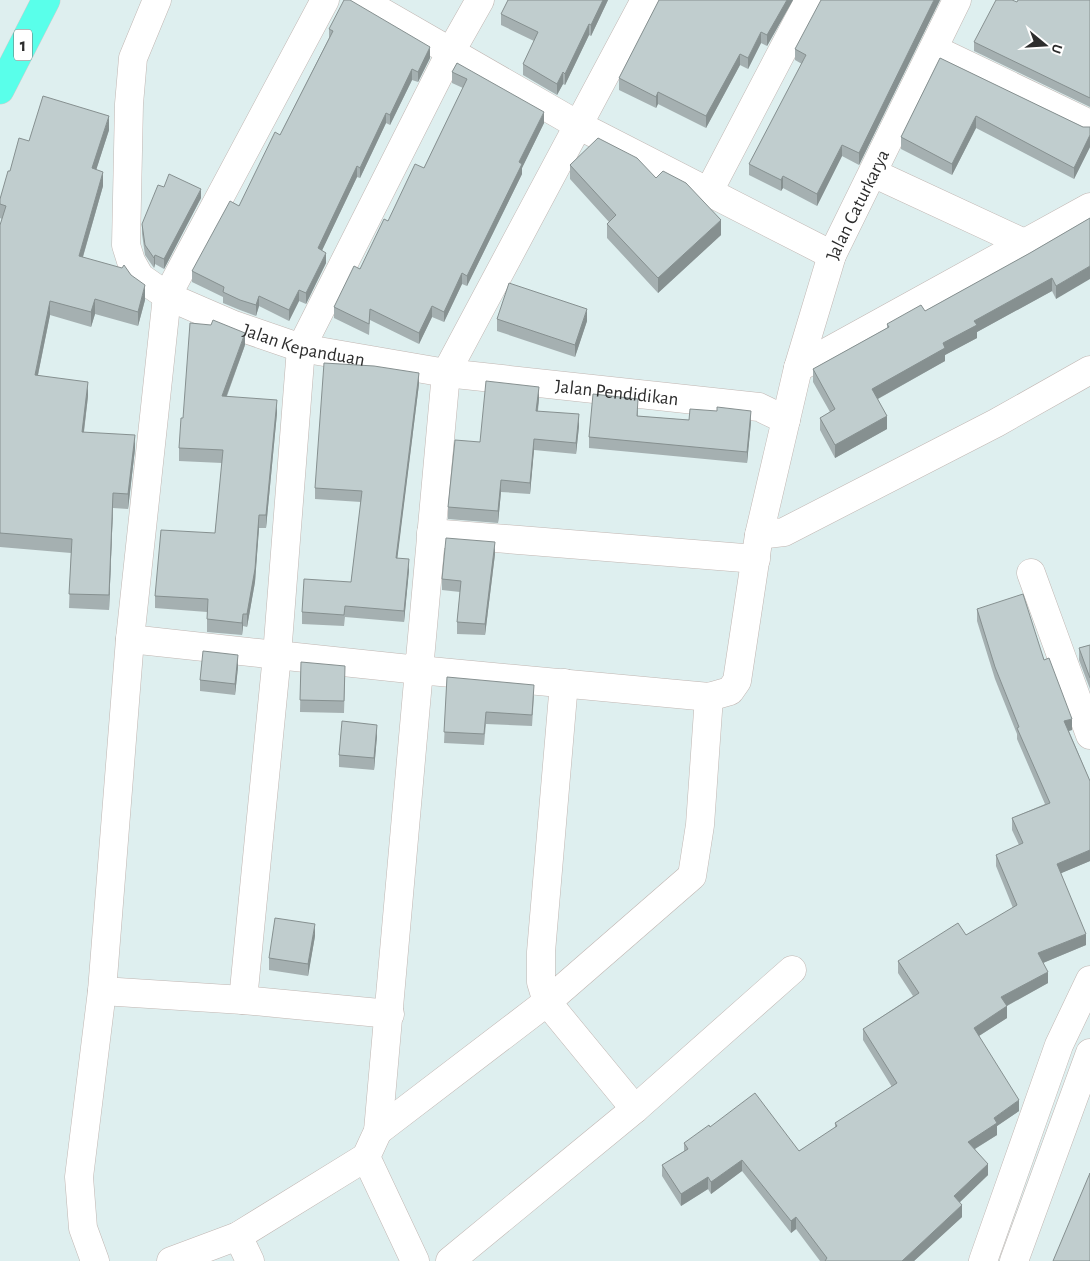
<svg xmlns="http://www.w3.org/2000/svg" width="1090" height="1261" viewBox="0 0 1090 1261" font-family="'Alegreya Sans',sans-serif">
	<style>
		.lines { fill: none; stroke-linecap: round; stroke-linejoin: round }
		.street-casing { stroke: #c1b6b2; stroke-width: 29 }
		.highway-casing { stroke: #cdcdcd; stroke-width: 29 }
		.street { stroke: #fff; stroke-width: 28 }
		.highway { stroke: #59ffea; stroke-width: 28 }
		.wall { fill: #a5b0b1 }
		.shaded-wall { fill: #869090 }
		.building { fill: #c0cdce; stroke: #869090 }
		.labels { text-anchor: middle; stroke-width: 4; stroke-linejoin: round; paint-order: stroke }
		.shield { fill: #fff; stroke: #6c6c6c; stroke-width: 1 }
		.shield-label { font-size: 18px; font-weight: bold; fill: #2d2d2d }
		.street-label { font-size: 19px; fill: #2d2d2d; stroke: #fff }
	</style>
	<rect width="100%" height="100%" fill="#deefef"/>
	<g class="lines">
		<g class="street-casing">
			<g id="street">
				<path id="s1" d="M157 0 133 58 129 104 126 245 131 261 140 277 167 296 234 325 301 348 446 373 759 407 786 420"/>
				<polyline points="361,0 578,125 832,255"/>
				<polyline points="480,0 450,53 301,348 277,655 419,670 446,373 645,0"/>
				<polyline points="934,49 1090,124"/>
				<polyline points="873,173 1024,243"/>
				<polyline points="708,193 809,0"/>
				<polyline points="798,368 1090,207"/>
				<polyline points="431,533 756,559"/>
				<polyline points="759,535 784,532 996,423 1090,370"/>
				<polyline points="1031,573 1090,735"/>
				<polyline points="564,683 541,952 541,982 547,1002 692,876 700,825 709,697"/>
				<polyline points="102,991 243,1000 390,1014"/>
				<polyline points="243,1000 277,655 130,639 167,296 325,0"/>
				<polyline points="378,1131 547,1002 635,1109"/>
				<polyline points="238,1236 250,1261"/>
				<polyline points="95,1261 83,1228 79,1177 102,991 130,639"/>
				<polyline points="171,1261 238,1236 366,1157"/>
				<path id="s2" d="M415 1261 366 1157 378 1131 419 670 709 697 730 691 737 681 759 535 798 368 832 255 957 0"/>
				<polyline points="450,1261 635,1109 792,970"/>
				<polyline points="983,1261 1059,1045 1090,980"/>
				<polyline points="1014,1261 1090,1053"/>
			</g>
		</g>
		<g class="highway-casing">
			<polyline id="highway" points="0,90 46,0"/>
		</g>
		<use href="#street" class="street"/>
		<use href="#highway" class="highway"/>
	</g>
	<g class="wall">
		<polygon points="508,0 608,0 591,36 589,35 565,85 563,84 557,95 523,75 523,64 534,41 501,25 501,14"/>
		<polygon points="659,0 793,0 767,46 761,43 748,69 740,65 706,128 658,104 656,108 619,90 619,78"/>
		<polygon points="940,0 859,165 842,156 817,206 783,188 781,191 749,175 749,164 802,64 795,60 795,49"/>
		<polygon points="1090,0 1090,107 974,51 974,42 1017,2"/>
		<polygon points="329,29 430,58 418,82 412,80 390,125 386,123 360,178 357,177 322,250 326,263 306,304 299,301 289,321 259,306 256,316 240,310 223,303 223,297 192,282 192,271 239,206 280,135 329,38"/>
		<polygon points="940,58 1083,127 1090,127 1090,147 1074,179 976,128 952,175 901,149 901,137"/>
		<polygon points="457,63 544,123 522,168 522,174 467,286 462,284 444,322 432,317 419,344 370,320 369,335 334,318 334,307 360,269 388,221 424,168 463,88 452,83 452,72"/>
		<polygon points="109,130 96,170 103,186 83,257 145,300 138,326 95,314 91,327 50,315 38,375 88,396 84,432 135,449 128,509 113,508 109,610 69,608 71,553 0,547 0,225 2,219 0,218 0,199 10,171 29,141"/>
		<polygon points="570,165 656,178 721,235 658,293 607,238 607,224 609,222 570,179"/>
		<polygon points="201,198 164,269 155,264 154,268 145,255 142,234 142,224"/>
		<polygon points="1090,218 1056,299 1052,291 977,332 977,338 945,355 945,361 878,399 887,429 835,458 820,430 820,418 830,412 813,382 813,369 887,328 887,324 925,311 1030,253"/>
		<polygon points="497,319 587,321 575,357 497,331"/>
		<polygon points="245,345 227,396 277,413 266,528 259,528 255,582 247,627 243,626 242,635 207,632 207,612 155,608 155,596 215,533 222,463 179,461 179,448"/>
		<polygon points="419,384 397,558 409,570 404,622 345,617 344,626 302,624 302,612 351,582 361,502 315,499 315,488"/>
		<polygon points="539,399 538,411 579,426 576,454 534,450 530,494 501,492 498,523 448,519 448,507 480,442"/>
		<polygon points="638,410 638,416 689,420 717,411 751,422 747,463 589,448 589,437"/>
		<polygon points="495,554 485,635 457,634 457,622 460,592 442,590 442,579"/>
		<polygon points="977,609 1044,660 1072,730 1069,731 1090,781 1090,861 1061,873 1086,945 1043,963 1048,983 1007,1006 1007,1018 979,1036 1019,1111 997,1126 997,1135 975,1149 988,1175 959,1202 962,1217 914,1261 820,1261 796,1229 791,1233 742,1171 711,1194 708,1189 681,1206 662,1176 662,1165 684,1151 684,1143 710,1127 799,1151 835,1128 835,1123 892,1087 863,1040 863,1029 913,996 898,973 898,961 966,935 1013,908 996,866 996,855 1019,845 1012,830 1012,818 1045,804 1017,739 1017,734 995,679 977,621"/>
		<polygon points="1090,645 1090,689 1079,660 1079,648"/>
		<polygon points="301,662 345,678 344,713 300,712"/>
		<polygon points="238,667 235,695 200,691 200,680"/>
		<polygon points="447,677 534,696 532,726 486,724 484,745 444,743"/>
		<polygon points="377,736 374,770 339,767 339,755"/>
		<polygon points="315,936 308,976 269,970 269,958"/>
	</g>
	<g class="shaded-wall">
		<polygon points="603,0 608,0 591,36 591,25"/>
		<polygon points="787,0 793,0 767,46 767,35"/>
		<polygon points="934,0 940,0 859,165 859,153"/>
		<polygon points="589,24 589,35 565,85 565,74"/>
		<polygon points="761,32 761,43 748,69 748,58"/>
		<polygon points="430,47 430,58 418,82 418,72"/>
		<polygon points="740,54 740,65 706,128 706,116"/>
		<polygon points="412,69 412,80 390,125 390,115"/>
		<polygon points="563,72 563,84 557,95 557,84"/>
		<polygon points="658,92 658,104 656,108 656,97"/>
		<polygon points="544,112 544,123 522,168 522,174 467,286 467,276 519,162"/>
		<polygon points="386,113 386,123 360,178 360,168"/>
		<polygon points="109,116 109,130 92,183 92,168"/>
		<polygon points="976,116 976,128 952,175 952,164"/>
		<polygon points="1090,135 1090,147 1074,179 1074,168"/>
		<polygon points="842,145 842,156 817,206 817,194"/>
		<polygon points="357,166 357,177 318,259 318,248"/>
		<polygon points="103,172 103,186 79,270 79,256"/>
		<polygon points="783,176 783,188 781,191 781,180"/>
		<polygon points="201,189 201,198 164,269 164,259"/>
		<polygon points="721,220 721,235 658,293 658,278"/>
		<polygon points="326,253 326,263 306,304 306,293"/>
		<polygon points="155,255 155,264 154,268 154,258"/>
		<polygon points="1090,266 1090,279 1056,299 1056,286"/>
		<polygon points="462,273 462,284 444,322 444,312"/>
		<polygon points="1052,278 1052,291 977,332 977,338 945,355 945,361 872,402 872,389 943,343 974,321"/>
		<polygon points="145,285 145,300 138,326 138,312"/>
		<polygon points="299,290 299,301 289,321 289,310"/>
		<polygon points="259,296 259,306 256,316 256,305"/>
		<polygon points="95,299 95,314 91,327 91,312"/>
		<polygon points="50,301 50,315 35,389 35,375"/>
		<polygon points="432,306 432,317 419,344 419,333"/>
		<polygon points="587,309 587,321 575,357 575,345"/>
		<polygon points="245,333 245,345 222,408 222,396"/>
		<polygon points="419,373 419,384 396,569 396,558"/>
		<polygon points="88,382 88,396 82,446 82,432"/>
		<polygon points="539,387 539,399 536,422 536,411"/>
		<polygon points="277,400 277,413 266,528 266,515"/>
		<polygon points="751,411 751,422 747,463 747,452"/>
		<polygon points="579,414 579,426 576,454 576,443"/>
		<polygon points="887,416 887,429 835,458 835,445"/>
		<polygon points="135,435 135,449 128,509 128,494"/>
		<polygon points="534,439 534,450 530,494 530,483"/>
		<polygon points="501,480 501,492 498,523 498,511"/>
		<polygon points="113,493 113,508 109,610 109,595"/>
		<polygon points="259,515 259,528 255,582 247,627 247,614"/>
		<polygon points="495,542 495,554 485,635 485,624"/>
		<polygon points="409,559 409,570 404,622 404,611"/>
		<polygon points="243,614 243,626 242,635 242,623"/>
		<polygon points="238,655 238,667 235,695 235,684"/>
		<polygon points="1072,719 1072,730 1064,732 1064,721"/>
		<polygon points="377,725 377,736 374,770 374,758"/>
		<polygon points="1090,850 1090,861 1057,875 1057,864"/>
		<polygon points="315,924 315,936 308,976 308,964"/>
		<polygon points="1086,934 1086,945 1038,965 1038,953"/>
		<polygon points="1048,972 1048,983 1001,1009 1001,997"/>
		<polygon points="1007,1006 1007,1018 974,1039 974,1028"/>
		<polygon points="1019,1100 1019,1111 997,1126 997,1135 968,1153 968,1142 994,1118"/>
		<polygon points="742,1160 742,1171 711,1194 711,1182"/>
		<polygon points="988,1164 988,1175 954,1208 954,1196"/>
		<polygon points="708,1177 708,1189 681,1206 681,1194"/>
		<polygon points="962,1205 962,1217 914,1261 902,1261"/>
		<polygon points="796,1217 796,1229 791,1233 791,1221"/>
	</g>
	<g class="building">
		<polygon points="344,0 350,0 430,47 418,72 412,69 390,115 386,113 360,168 357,166 318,248 326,253 306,293 299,290 289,310 259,296 256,305 240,300 223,292 224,287 192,271 230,201 239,206 275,132 280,135 333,31 329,29"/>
		<polygon points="508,0 603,0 591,25 589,24 565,74 563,72 557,84 523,64 538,32 501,14"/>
		<polygon points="659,0 787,0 767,35 761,32 748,58 740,54 706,116 658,92 656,97 619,78"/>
		<polygon points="821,0 934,0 859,153 842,145 817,194 783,176 781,180 749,164 806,55 795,49"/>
		<polygon points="996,0 1012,0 1017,2 1018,0 1090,0 1090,98 974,42"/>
		<polygon points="940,58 1083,127 1090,127 1090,135 1074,168 976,116 952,164 901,137"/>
		<polygon points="457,63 544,112 519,162 522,164 467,276 462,273 444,312 432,306 419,333 370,309 369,324 334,307 354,266 360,269 384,219 388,221 415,164 424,168 467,79 452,72"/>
		<polygon points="43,96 109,116 92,168 103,172 79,256 122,268 124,265 131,275 145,285 138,312 95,299 91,312 50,301 35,375 88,382 82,432 135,435 128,494 113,493 109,595 69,594 72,539 0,533 0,225 6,206 0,204 0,199 8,171 10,171 19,138 29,141"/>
		<polygon points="598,138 637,158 656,178 663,171 686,183 721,220 658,278 607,224 616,215 570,165"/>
		<polygon points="169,174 201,189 164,259 155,255 154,258 145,245 142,224 158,185 164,187"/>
		<polygon points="1090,218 1090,266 1056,286 1052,278 974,321 977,325 943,343 945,348 872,389 887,416 835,445 820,418 835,409 813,369 889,327 887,324 921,305 925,311 1030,253"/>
		<polygon points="509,283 587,309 575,345 497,319"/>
		<polygon points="213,320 245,333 222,396 277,400 266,515 259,515 255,569 247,614 243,614 242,623 207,619 208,599 155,596 161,530 215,533 223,450 179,448 181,418 183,418 190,323 211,325"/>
		<polygon points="324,363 374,366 419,373 396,558 409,559 404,611 345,606 344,615 302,612 304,579 351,582 362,491 315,488"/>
		<polygon points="486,381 539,387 536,411 579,414 576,443 534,439 530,483 501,480 498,511 448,507 455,440 480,442"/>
		<polygon points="593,394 638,399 637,416 689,420 690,409 717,411 717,407 751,411 747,452 589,437"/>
		<polygon points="446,538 495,542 485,624 457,622 461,581 442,579"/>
		<polygon points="1023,594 1044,660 1049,658 1072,719 1064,721 1090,781 1090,850 1057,864 1086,934 1038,953 1048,972 1001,997 1007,1006 974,1028 1019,1100 994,1118 997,1123 968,1142 988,1164 954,1196 962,1205 902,1261 825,1261 827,1258 796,1217 791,1221 742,1160 711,1182 708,1177 681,1194 662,1165 688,1149 684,1143 709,1125 710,1127 755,1093 799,1151 837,1126 835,1123 897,1083 863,1029 919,993 898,961 958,923 966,935 1017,905 996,855 1023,843 1012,818 1050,803 1017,728 1019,727 995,667 977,609"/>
		<polygon points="1090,645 1090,678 1079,648"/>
		<polygon points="203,651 238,655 235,684 200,680"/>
		<polygon points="301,662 345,666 344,701 300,700"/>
		<polygon points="447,677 534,685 532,715 486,712 484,734 444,732"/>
		<polygon points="342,721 377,725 374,758 339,755"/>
		<polygon points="275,918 315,924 308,964 269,958"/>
		<polygon points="1090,1173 1090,1261 1053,1261"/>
	</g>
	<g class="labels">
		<rect class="shield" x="14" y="29.5" width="18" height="31" rx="4"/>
		<g class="shield-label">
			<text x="23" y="51">1</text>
		</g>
		<g class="street-label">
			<text dy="7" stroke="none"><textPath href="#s2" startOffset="1425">Jalan Caturkarya</textPath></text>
			<text dy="7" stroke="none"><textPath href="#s1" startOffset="464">Jalan Kepanduan</textPath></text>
			<text dy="7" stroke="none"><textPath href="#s1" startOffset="781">Jalan Pendidikan</textPath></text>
		</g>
	</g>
	<g transform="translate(1045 45) rotate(108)" stroke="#ffffff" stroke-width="4" paint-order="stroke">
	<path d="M0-4L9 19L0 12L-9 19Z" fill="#2d2d2d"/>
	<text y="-8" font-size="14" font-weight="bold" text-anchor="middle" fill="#2d2d2d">U</text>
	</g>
</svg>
